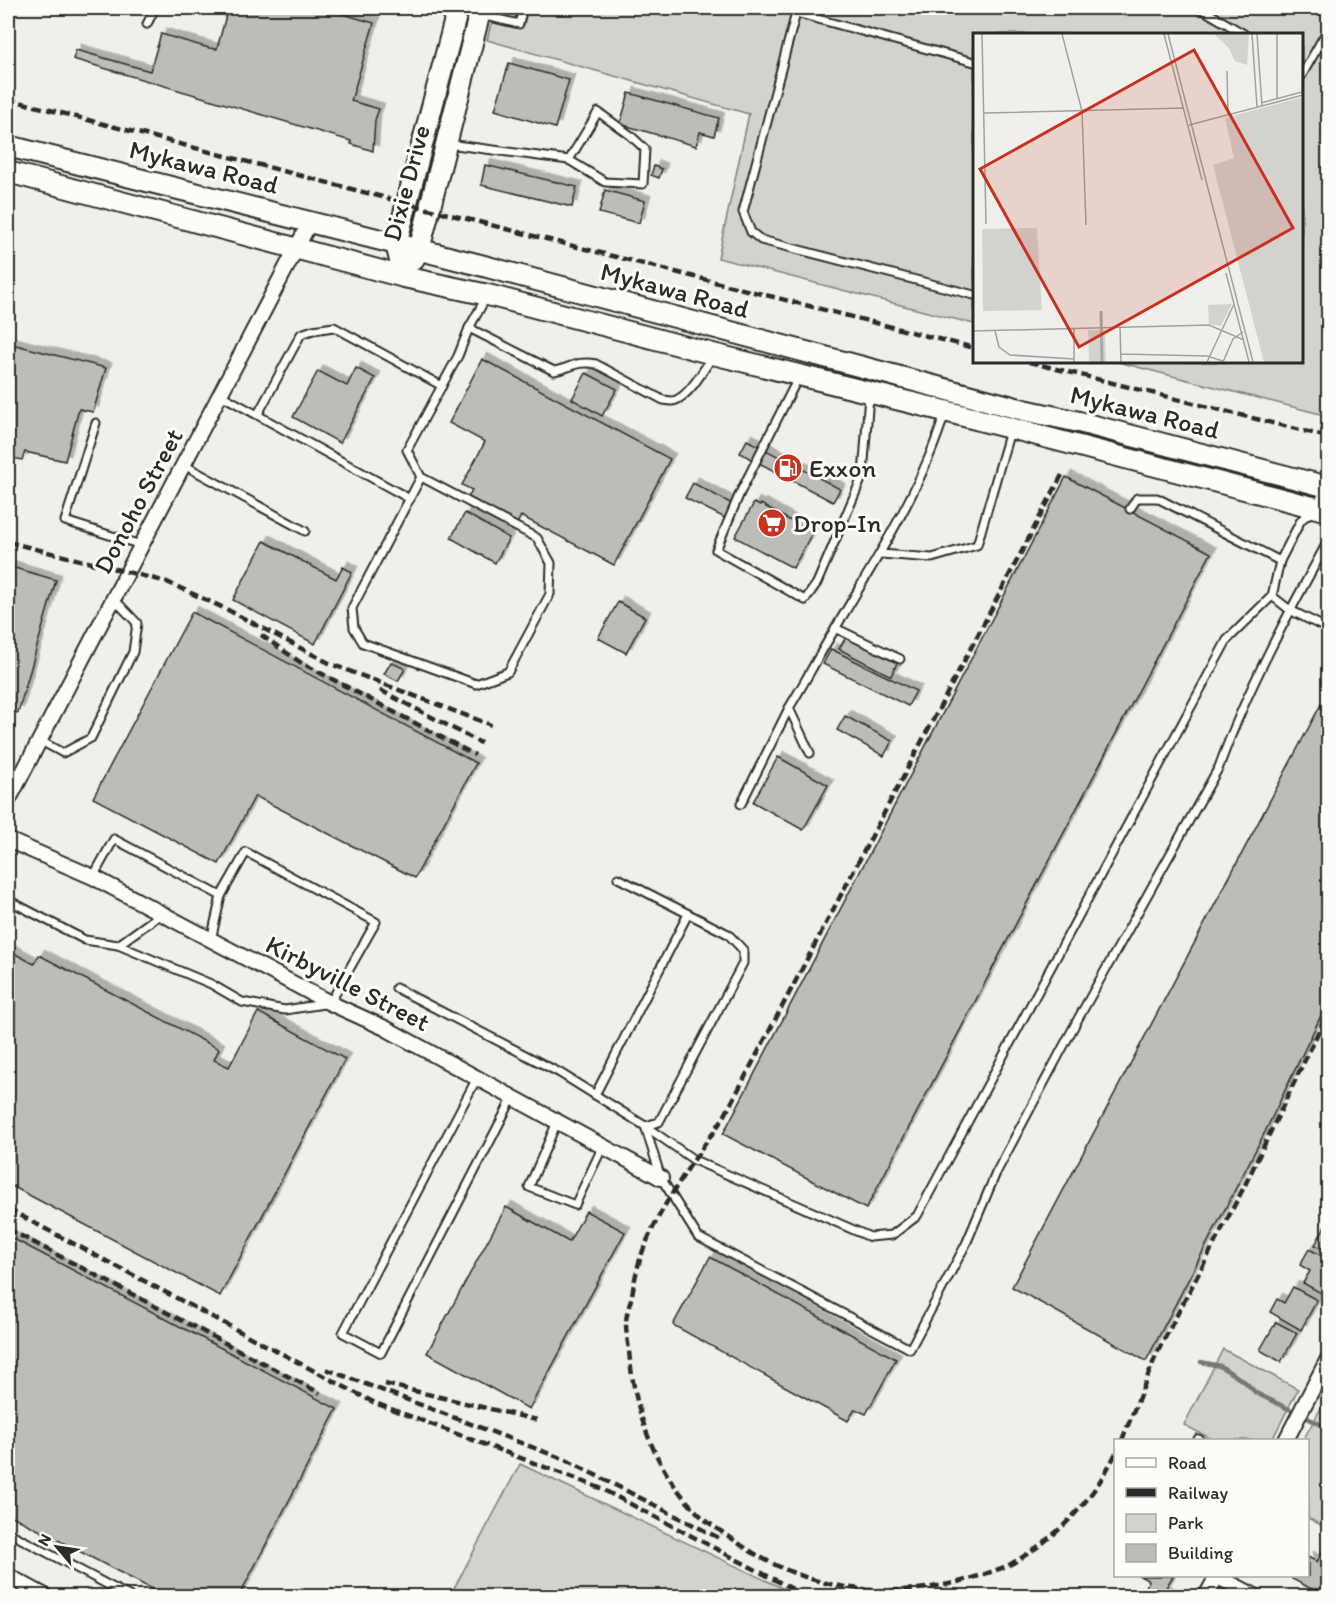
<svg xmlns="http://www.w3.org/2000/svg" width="1336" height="1604" viewBox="0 0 1336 1604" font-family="Itim,sans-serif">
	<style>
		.green { fill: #d3d2cf; stroke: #7f7e7d; stroke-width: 1.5 }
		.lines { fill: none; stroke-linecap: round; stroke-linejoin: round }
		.stream { stroke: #777775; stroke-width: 4.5 }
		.building { fill: #bdbcb8; stroke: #2b2b2b; stroke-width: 1.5; filter: url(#shadow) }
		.lane-casing { stroke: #2b2b2b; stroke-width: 11 }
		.street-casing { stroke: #2b2b2b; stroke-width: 18 }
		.secondary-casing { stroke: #2b2b2b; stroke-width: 24 }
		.lane { stroke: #fdfcf7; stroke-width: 7 }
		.street { stroke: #fdfcf7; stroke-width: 14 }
		.secondary { stroke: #fdfcf7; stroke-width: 20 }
		.rail { stroke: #2b2b2b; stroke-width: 4.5; stroke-dasharray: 9 4.5; stroke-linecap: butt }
		.labels { text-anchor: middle; stroke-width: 6; stroke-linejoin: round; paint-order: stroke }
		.street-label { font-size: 26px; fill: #2b2b2b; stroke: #fdfcf7 }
		.poi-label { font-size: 26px; fill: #2b2b2b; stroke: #fdfcf7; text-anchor: start }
		.inset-river { fill: none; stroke: #aaa9a7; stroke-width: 3 }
		.inset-road { fill: none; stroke: #a1a19e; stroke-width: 1.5 }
		.view { fill: #c8321e; fill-opacity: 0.15; stroke: #c8321e; stroke-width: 3 }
		.inset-edge { fill: none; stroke: #2b2b2b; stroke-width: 3 }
	</style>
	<defs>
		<filter id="shadow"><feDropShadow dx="5.5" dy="-5.5" stdDeviation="0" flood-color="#0004"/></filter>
	</defs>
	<rect width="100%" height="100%" fill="#f0efeb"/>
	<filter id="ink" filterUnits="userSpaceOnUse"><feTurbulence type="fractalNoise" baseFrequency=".0167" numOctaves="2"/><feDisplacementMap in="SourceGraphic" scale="12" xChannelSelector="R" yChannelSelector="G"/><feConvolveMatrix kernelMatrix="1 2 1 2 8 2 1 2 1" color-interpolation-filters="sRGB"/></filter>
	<g filter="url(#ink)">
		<g class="green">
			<polygon points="495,8 1328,8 1328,416 1118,362 1302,362 1302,34 974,34 974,324 718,258 749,114 487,40"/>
			<polygon points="1223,1349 1298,1389 1272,1440 1214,1440 1184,1425"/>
			<polygon points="1325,1401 1328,1403 1328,1529 1308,1518 1308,1440 1303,1440"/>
			<polygon points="520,1464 799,1596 450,1596"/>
		</g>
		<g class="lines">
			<polyline class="stream" points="1201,1362 1220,1366 1245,1382 1256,1393 1328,1428"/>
		</g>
		<g class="building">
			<polygon points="228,8 322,8 374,23 351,101 379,109 375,120 373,151 351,144 351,141 73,59 76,50 150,71 161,34 209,48 217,49"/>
			<polygon points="509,63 569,80 555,128 495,110"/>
			<polygon points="629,93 719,118 714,136 700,132 696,146 620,124"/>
			<polygon points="485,165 577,187 572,207 481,185"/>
			<polygon points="654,166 662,169 659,178 651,175"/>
			<polygon points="605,190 645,201 639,223 599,213"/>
			<polygon points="8,343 106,368 93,412 79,409 65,461 25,452 22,460 8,457"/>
			<polygon points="482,359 670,459 614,565 521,516 517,524 468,498 472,490 462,485 485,442 449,423"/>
			<polygon points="356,368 375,378 340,443 293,417 318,371 347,386"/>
			<polygon points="586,373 617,389 602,416 572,399"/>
			<polygon points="747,440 840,489 833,502 740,453"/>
			<polygon points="1066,477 1211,553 866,1209 723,1134"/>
			<polygon points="693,483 734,505 727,519 685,498"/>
			<polygon points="754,503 760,506 761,504 812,533 793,568 735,537"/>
			<polygon points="465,513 509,538 495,563 451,538"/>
			<polygon points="264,541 336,579 343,567 352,572 315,644 233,600"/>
			<polygon points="8,566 56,580 18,713 8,710"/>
			<polygon points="618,602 645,617 626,653 598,638"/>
			<polygon points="192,612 476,763 415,878 255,796 219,864 93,798"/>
			<polygon points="846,637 897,663 891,676 839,649"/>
			<polygon points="831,649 916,691 908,706 823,664"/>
			<polygon points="391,662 405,669 398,681 384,674"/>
			<polygon points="1328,691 1328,1001 1265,1132 1146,1361 1012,1287"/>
			<polygon points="845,716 892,741 884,756 837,730"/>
			<polygon points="778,757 828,785 803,830 753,802"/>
			<polygon points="8,950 34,964 39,955 219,1049 214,1060 229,1067 258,1012 345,1059 220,1296 8,1184"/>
			<polygon points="506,1207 569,1242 586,1211 625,1232 529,1409 427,1353"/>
			<polygon points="1328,1220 1328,1252 1315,1245"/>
			<polygon points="8,1236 337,1409 239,1596 165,1596 8,1514 14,1497 8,1494"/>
			<polygon points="1309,1249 1328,1259 1328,1279 1321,1293 1303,1283 1310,1271 1300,1265"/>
			<polygon points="710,1257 896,1359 866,1414 855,1409 848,1421 673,1325"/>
			<polygon points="1293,1287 1317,1300 1301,1330 1270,1312 1277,1299 1284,1303"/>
			<polygon points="1276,1322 1297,1333 1281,1362 1260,1350"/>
			<polygon points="1325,1546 1328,1548 1328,1596 1325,1596 1292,1579 1293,1576 1308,1576 1308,1557 1317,1562"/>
			<polygon points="1140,1576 1173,1576 1164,1591 1174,1596 1149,1596 1142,1593 1149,1581"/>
		</g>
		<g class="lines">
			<g class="lane-casing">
				<g id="lane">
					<polyline points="793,8 796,13 974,62"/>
					<polyline points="1200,8 1244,34"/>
					<polyline points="796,13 743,212 751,232 761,240 974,295"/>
					<polyline points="481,15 519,24 523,8"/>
					<polyline points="147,24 155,8"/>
					<polyline points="1302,75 1328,29"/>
					<polygon points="598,112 630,135 645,149 643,184 605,182 569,160"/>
					<polyline points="448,144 569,160"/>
					<path d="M469 328 554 371C571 368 577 360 596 364L663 400C666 400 669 401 672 401 687 400 706 367 713 355"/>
					<polyline points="798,378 740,493 716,550 805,600 817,583 863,475 869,395"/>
					<polyline points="221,395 410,499"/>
					<polyline points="258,414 301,334 313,330 334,327 442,386"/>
					<polyline points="96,423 65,521 141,545"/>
					<polyline points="184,465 305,531"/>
					<polyline points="421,477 537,538 551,563 550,594 508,672 476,684 363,643 354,628 352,608 421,477 407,450 458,356 469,328 487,296"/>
					<polyline points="1130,509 1137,498 1157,498 1280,561"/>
					<polyline points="881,554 932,558 977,545 1010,431"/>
					<polyline points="1272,596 1290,610 1328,629"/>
					<polyline points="835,628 900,659"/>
					<path d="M789 708C805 682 819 655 835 629 876 559 921 491 945 413"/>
					<polyline points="39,740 63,753 91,738 133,652 137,623 114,599"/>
					<polyline points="741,804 789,708 810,753"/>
					<polyline points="93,877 114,839 221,896"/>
					<polyline points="618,878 728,934 743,950 743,963 659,1122 645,1126"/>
					<polyline points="8,900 85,940 118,945 161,914"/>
					<polyline points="118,945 211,984 242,1002 285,1010 330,1003 376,922 246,852 221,896 211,940"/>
					<path d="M396 988 560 1073 645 1126 661 1178 698 1237 910 1349 966 1244 996 1173 1078 1019 1219 767C1247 689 1288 614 1328 541"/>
					<polyline points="477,1078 343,1333 381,1353 513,1097"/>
					<polyline points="595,1095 688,914"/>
					<polyline points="557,1122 529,1187 575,1205 603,1146"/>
					<polyline points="645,1126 694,1160 870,1237 892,1235 917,1216 1227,640 1272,596 1280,561 1301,520 1316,508 1325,489"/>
					<polyline points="1198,1439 1200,1440"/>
					<polyline points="8,1532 129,1596"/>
				</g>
			</g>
			<g class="street-casing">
				<g id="street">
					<polyline points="8,801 310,222"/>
					<polyline points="8,840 93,877 330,1003 385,1028 661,1178"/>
					<polyline points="1286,1440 1328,1359"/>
					<polyline points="8,1576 45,1596"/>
					<polyline points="1216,1576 1255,1596"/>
					<polyline points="1206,1596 1217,1576"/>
				</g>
			</g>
			<g class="secondary-casing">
				<g id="secondary">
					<polyline points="8,146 480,265 1024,410 1079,422 1328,487"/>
					<polyline points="8,172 404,277 488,295 713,354 945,411 1328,511"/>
					<polyline points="413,260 419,250 481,8"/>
					<polyline points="404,277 396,244 458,8"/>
				</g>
			</g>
			<use href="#lane" class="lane"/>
			<use href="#street" class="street"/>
			<use href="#secondary" class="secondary"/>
			<g class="rail">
				<polyline points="8,99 428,209 974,348"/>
				<polyline points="1029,362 1328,437"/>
				<path d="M1062 475 724 1117C696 1157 666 1197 647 1241 639 1258 635 1277 632 1295 630 1304 626 1314 626 1323 626 1332 628 1342 629 1351 635 1415 655 1473 703 1518 712 1526 724 1533 734 1540 818 1601 918 1604 1011 1564 1059 1536 1090 1504 1116 1453"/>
				<polyline points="8,542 167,582 226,609 331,664 491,725"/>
				<polyline points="261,635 300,662 475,755"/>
				<polyline points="380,690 481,743"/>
				<polyline points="8,1209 375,1403 600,1488 806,1596"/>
				<polyline points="8,1229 320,1393"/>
				<polyline points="326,1369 566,1460 719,1538"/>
				<polyline points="385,1384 537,1420"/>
				<polyline points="1122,1440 1157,1353 1244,1187 1328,1012"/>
			</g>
		</g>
	</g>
	<defs>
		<g id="fuel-disc" transform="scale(1.5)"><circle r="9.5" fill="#c8321e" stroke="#fdfcf7"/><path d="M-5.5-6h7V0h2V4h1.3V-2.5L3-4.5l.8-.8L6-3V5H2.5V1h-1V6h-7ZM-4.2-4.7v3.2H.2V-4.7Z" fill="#fff"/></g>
		<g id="supermarket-disc" transform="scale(1.5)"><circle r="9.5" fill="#c8321e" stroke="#fdfcf7"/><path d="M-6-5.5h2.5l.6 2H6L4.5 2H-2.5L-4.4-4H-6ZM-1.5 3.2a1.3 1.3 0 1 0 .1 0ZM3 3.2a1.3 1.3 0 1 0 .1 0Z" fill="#fff"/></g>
	</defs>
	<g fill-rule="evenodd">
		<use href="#fuel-disc" x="788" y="468"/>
		<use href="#supermarket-disc" x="772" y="523"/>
	</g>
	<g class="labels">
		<g class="street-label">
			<text transform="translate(204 167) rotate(14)" y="9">Mykawa Road</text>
			<text transform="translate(406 183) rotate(-75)" y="9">Dixie Drive</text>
			<text transform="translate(675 290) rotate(15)" y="9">Mykawa Road</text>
			<text transform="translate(1145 412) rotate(14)" y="9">Mykawa Road</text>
			<text transform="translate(138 501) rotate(-62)" y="9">Donoho Street</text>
			<text transform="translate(348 983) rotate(27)" y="9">Kirbyville Street</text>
		</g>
		<g class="poi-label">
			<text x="809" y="477">Exxon</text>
			<text x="793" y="532">Drop-In</text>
		</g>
	</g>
	<g transform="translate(973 33)">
		<rect width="330" height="330" fill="#f0efeb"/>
		<path d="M241 1H276L274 32 262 28 255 14ZM330 64V329H291L240 132 261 125 252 85ZM64 195 69 277 10 278 9 196ZM259 271 248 293 236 291 235 272ZM115 297H132L133 329H116Z" fill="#d3d2cf"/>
		<path class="inset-river" d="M128 278 129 329"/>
		<path class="inset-road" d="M9 1 13 191M89 1 109 78 113 192M191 1 229 147M195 1 280 329M279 1 284 74M254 38 255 82M329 63 330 1M304 65V1M288 70 329 59M289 73 330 62M11 80 211 75M216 92 289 73 284 1M253 240 276 329M147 295 148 329M101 296V329M0 298 236 292 271 307M22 298 26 314 37 322 101 326M148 321 234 323 250 328M234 329 261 271M250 329 260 306 270 299"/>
		<path class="view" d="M221 17 320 195 106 314 7 136Z"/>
		<rect width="330" height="330" class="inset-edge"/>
	</g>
	<rect width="1336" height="1604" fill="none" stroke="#fdfcf7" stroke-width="30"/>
	<rect x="15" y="15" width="1306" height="1574" fill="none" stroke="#2b2b2b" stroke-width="2" filter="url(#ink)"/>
	<rect x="1114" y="1439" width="195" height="138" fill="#fdfcf7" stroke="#a9a8a5" stroke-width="1.5"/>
	<rect x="1126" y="1458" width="30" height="9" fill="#fdfcf7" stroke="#a9a8a5" stroke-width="1.5"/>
	<text x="1168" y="1469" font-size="18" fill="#2b2b2b">Road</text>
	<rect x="1126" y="1488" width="30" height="9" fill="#2b2b2b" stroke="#a9a8a5" stroke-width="1.5"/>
	<text x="1168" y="1499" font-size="18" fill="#2b2b2b">Railway</text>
	<rect x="1126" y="1514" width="30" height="18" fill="#d3d2cf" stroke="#a9a8a5" stroke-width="1.5"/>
	<text x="1168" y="1529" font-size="18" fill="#2b2b2b">Park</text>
	<rect x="1126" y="1544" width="30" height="18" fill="#bdbcb8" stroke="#a9a8a5" stroke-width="1.5"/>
	<text x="1168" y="1559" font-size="18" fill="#2b2b2b">Building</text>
	<g transform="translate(57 1547) rotate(299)" stroke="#fdfcf7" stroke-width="4.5" paint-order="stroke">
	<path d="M0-4.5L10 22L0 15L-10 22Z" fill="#2b2b2b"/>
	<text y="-9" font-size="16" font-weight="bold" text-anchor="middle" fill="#2b2b2b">N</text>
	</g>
</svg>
